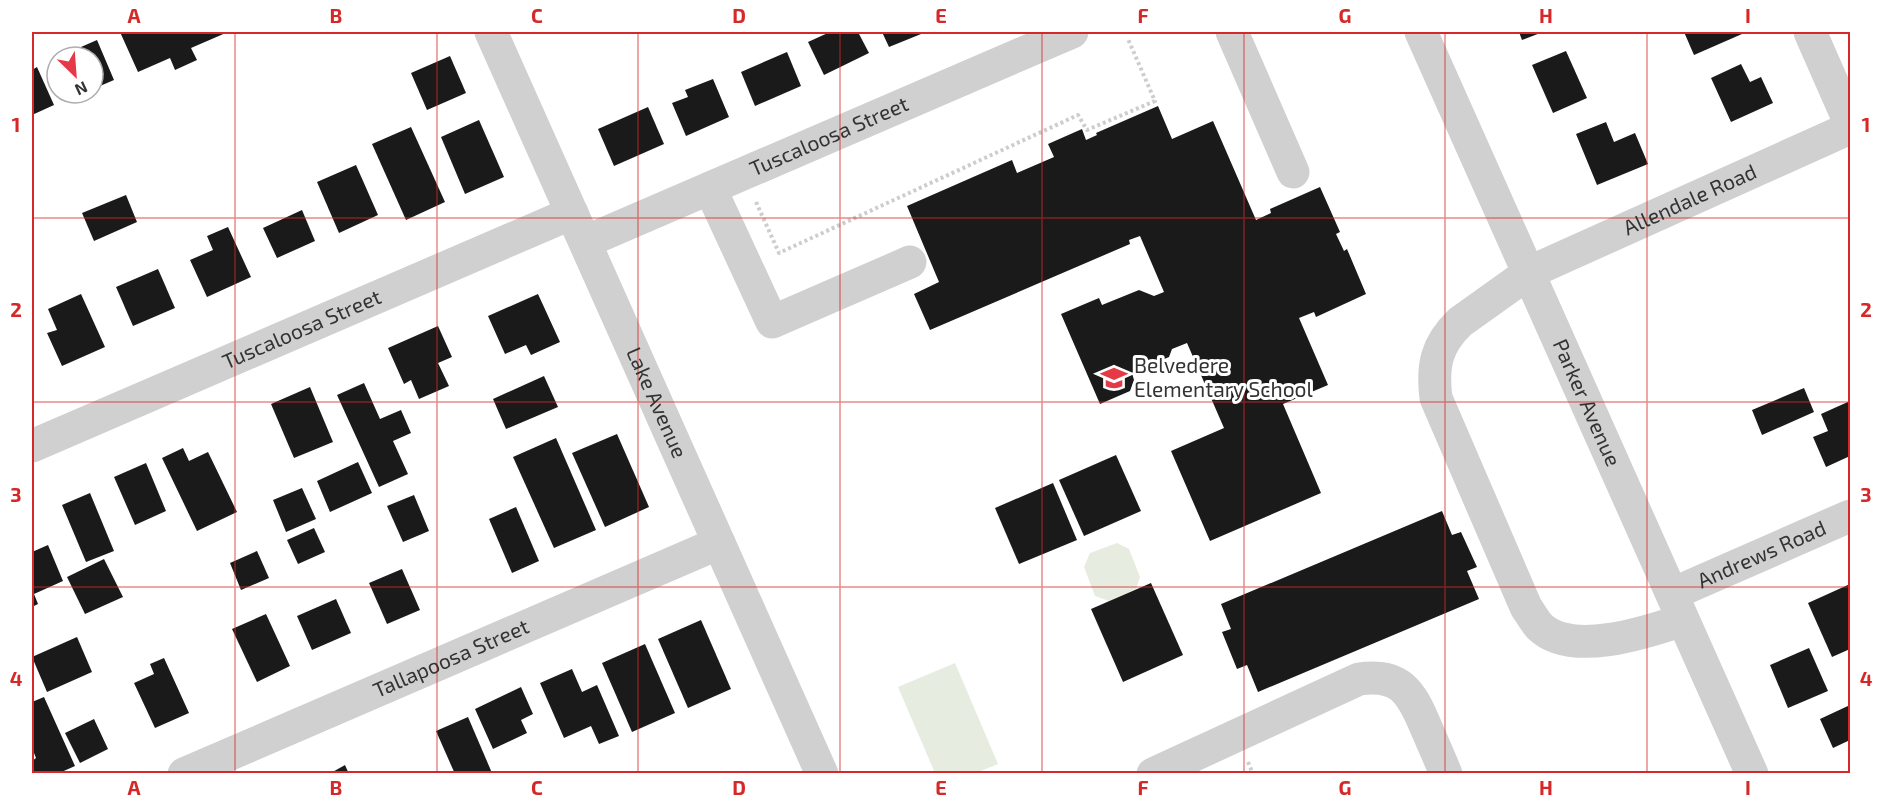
<svg xmlns="http://www.w3.org/2000/svg" width="1882" height="805" viewBox="0 0 1882 805" font-family="'Exo 2',sans-serif">
	<style>
		.green { fill: #e6ecdf }
		.building { fill: #1a1a1a }
		.lines { fill: none; stroke-linecap: round; stroke-linejoin: round }
		.path { stroke: #cdcdcd; stroke-width: 4; stroke-dasharray: 3 3; stroke-linecap: butt }
		.minor { stroke: #d0d0d0; stroke-width: 33 }
		.grid { fill: none; stroke: #d62828; stroke-width: 1.5; stroke-opacity: 0.55 }
		.labels { text-anchor: middle; stroke-width: 6; stroke-linejoin: round; paint-order: stroke }
		.street-label { font-size: 21px; fill: #333; stroke: #fff }
		.poi-label { font-size: 21px; fill: #333; stroke: #fff; text-anchor: start }
		.neatline { fill: none; stroke: #d62828; stroke-width: 2 }
		.grid-label { font-size: 20px; text-anchor: middle; font-weight: bold; fill: #d62828 }
	</style>
	<rect width="100%" height="100%" fill="#fff"/>
	<g class="green">
		<polygon points="1117,543 1129,549 1140,577 1136,589 1109,601 1095,596 1084,567 1090,553"/>
		<polygon points="955,663 998,764 976,773 935,773 898,687"/>
	</g>
	<g class="building">
		<polygon points="120,32 228,32 191,48 197,60 175,70 170,58 138,72"/>
		<polygon points="830,32 858,32 869,53 824,75 808,42"/>
		<polygon points="882,32 926,32 889,47"/>
		<polygon points="1519,32 1543,32 1522,40"/>
		<polygon points="1684,32 1740,32 1742,34 1694,55"/>
		<polygon points="97,40 114,80 93,89 93,57 58,57"/>
		<polygon points="1566,51 1587,98 1553,113 1532,65"/>
		<polygon points="787,52 801,86 755,106 741,72"/>
		<polygon points="450,56 466,93 427,110 411,73"/>
		<polygon points="1741,64 1750,82 1761,77 1773,103 1731,122 1711,78"/>
		<polygon points="37,67 54,105 32,115 32,70"/>
		<polygon points="713,79 729,117 686,136 672,103 688,97 685,90"/>
		<polygon points="67,93 83,93 70,99"/>
		<polygon points="1158,106 1172,139 1213,121 1256,220 1271,213 1270,209 1320,187 1340,232 1336,234 1344,251 1347,249 1366,294 1316,317 1314,312 1299,318 1328,385 1283,404 1321,493 1210,541 1171,451 1224,428 1187,343 1172,349 1169,357 1132,373 1134,380 1130,391 1100,404 1061,314 1099,298 1102,305 1139,290 1154,296 1164,292 1140,236 1129,240 1130,244 930,330 914,294 939,282 907,206 1012,160 1017,173 1054,157 1048,144 1082,129 1086,140 1097,135 1096,133"/>
		<polygon points="648,107 664,144 614,166 598,129"/>
		<polygon points="479,120 504,177 465,194 441,137"/>
		<polygon points="1606,122 1614,142 1635,133 1648,164 1597,185 1576,134"/>
		<polygon points="411,127 445,202 406,220 372,144"/>
		<polygon points="356,165 378,215 339,233 317,182"/>
		<polygon points="126,195 137,222 94,241 82,213"/>
		<polygon points="302,210 315,241 277,258 263,228"/>
		<polygon points="228,227 251,277 207,297 190,260 213,250 207,236"/>
		<polygon points="158,269 175,308 133,326 116,287"/>
		<polygon points="81,294 105,347 62,366 47,333 57,330 48,309"/>
		<polygon points="538,294 560,342 531,355 526,345 505,354 488,316"/>
		<polygon points="438,326 452,357 438,363 449,386 419,399 411,380 404,384 388,348"/>
		<polygon points="544,376 558,407 506,429 493,399"/>
		<polygon points="364,383 380,419 401,410 411,433 393,441 408,474 379,487 337,395"/>
		<polygon points="310,387 333,442 294,458 271,404"/>
		<polygon points="1804,388 1814,412 1762,435 1752,410"/>
		<polygon points="1850,401 1850,456 1826,467 1813,437 1828,431 1821,414"/>
		<polygon points="617,434 649,507 605,527 572,453"/>
		<polygon points="556,438 596,530 554,548 513,457"/>
		<polygon points="183,448 189,461 208,452 237,512 197,531 162,458"/>
		<polygon points="1116,455 1141,511 1084,536 1059,480"/>
		<polygon points="358,462 372,493 330,512 317,481"/>
		<polygon points="146,463 166,511 135,525 114,477"/>
		<polygon points="1053,483 1077,540 1019,564 995,508"/>
		<polygon points="302,488 316,519 286,532 273,500"/>
		<polygon points="90,493 114,551 86,562 62,505"/>
		<polygon points="414,495 429,531 403,542 387,506"/>
		<polygon points="516,507 539,561 512,573 489,519"/>
		<polygon points="1442,511 1452,535 1461,532 1477,567 1467,571 1479,599 1258,692 1247,665 1237,669 1222,632 1231,629 1221,604"/>
		<polygon points="314,528 325,552 298,564 287,540"/>
		<polygon points="48,545 63,581 34,594 38,604 32,607 32,552"/>
		<polygon points="257,551 269,578 241,590 230,563"/>
		<polygon points="104,559 123,597 85,614 67,577"/>
		<polygon points="402,569 420,610 387,624 369,583"/>
		<polygon points="1151,583 1183,655 1123,682 1091,609"/>
		<polygon points="1850,584 1850,649 1832,657 1808,603"/>
		<polygon points="336,599 351,633 312,650 297,616"/>
		<polygon points="266,614 290,666 257,682 232,629"/>
		<polygon points="701,620 731,689 688,708 658,639"/>
		<polygon points="77,637 92,672 47,692 32,657"/>
		<polygon points="645,644 675,713 632,732 602,663"/>
		<polygon points="1809,648 1828,691 1788,708 1770,665"/>
		<polygon points="164,658 189,713 155,728 134,683 154,674 150,664"/>
		<polygon points="572,669 582,692 597,685 619,736 599,744 591,726 564,738 540,683"/>
		<polygon points="521,687 533,714 521,720 527,733 493,749 475,709"/>
		<polygon points="44,697 75,766 57,774 32,774 32,761 36,758 32,748 32,702"/>
		<polygon points="1850,705 1850,740 1833,748 1820,719"/>
		<polygon points="468,717 492,773 491,774 455,774 436,731"/>
		<polygon points="94,719 108,749 80,763 65,733"/>
		<polygon points="345,765 349,774 329,774"/>
	</g>
	<g class="lines">
		<g class="path">
			<polyline points="756,202 779,253 1078,115 1087,130 1155,101 1128,39"/>
			<polyline points="1248,762 1253,774"/>
		</g>
		<g class="minor">
			<path id="s1" d="M491 32 822 774"/>
			<polyline points="1232,32 1293,172"/>
			<path id="s2" d="M1421 32 1752 774"/>
			<polyline points="1810,32 1850,123"/>
			<polyline points="710,188 772,322 910,262"/>
			<path id="s3" d="M585 242 1072 32"/>
			<path id="s4" d="M32 446 572 213"/>
			<path id="s5" d="M1672 594 1850 516"/>
			<path id="s6" d="M1683 620C1647 632 1571 658 1539 626 1534 620 1530 613 1526 607L1436 398C1432 366 1436 345 1460 322L1530 272 1850 128"/>
			<path id="s7" d="M184 774 719 543"/>
			<path d="M1153 774 1359 679C1400 673 1411 692 1425 725 1432 741 1439 757 1446 774"/>
		</g>
	</g>
	<path class="grid" d="M235 32V774M437 32V774M638 32V774M840 32V774M1042 32V774M1244 32V774M1445 32V774M1647 32V774M32 218H1850M32 402H1850M32 587H1850"/>
	<defs>
		<g id="school-bare" transform="scale(2.07)"><path d="M0-5L7-2L0 1L-7-2ZM-4 1L0 2.5L4 1V4Q0 6-4 4Z" fill="#e63946" stroke="#fff" stroke-width="2.5" paint-order="stroke"/></g>
	</defs>
	<g fill-rule="evenodd">
		<use href="#school-bare" x="1114" y="378"/>
	</g>
	<g class="labels">
		<g class="street-label">
			<text dy="7" stroke="none"><textPath href="#s3" startOffset="266">Tuscaloosa Street</textPath></text>
			<text dy="7" stroke="none"><textPath href="#s6" startOffset="746">Allendale Road</textPath></text>
			<text dy="7" stroke="none"><textPath href="#s4" startOffset="294">Tuscaloosa Street</textPath></text>
			<text dy="7" stroke="none"><textPath href="#s2" startOffset="406">Parker Avenue</textPath></text>
			<text dy="7" stroke="none"><textPath href="#s1" startOffset="406">Lake Avenue</textPath></text>
			<text dy="7" stroke="none"><textPath href="#s5" startOffset="98">Andrews Road</textPath></text>
			<text dy="7" stroke="none"><textPath href="#s7" startOffset="291">Tallapoosa Street</textPath></text>
		</g>
		<g class="poi-label">
			<text x="1134" y="373">Belvedere<tspan x="1134" dy="24">Elementary School</tspan></text>
		</g>
	</g>
	<rect width="1882" height="805" fill="none" stroke="#ffffff" stroke-width="66"/>
	<g transform="translate(75 75) rotate(155)"><circle r="28" fill="#ffffff" stroke="#adadad" stroke-width="1.5"/>
	<path d="M0-4.5L10 22L0 15L-10 22Z" fill="#e63946"/>
	<text y="-9" font-size="16" font-weight="bold" text-anchor="middle" fill="#333333">N</text>
	</g>
	<rect x="33" y="33" width="1816" height="739" class="neatline"/>
	<g class="grid-label">
		<text x="134" y="23">A</text>
		<text x="336" y="23">B</text>
		<text x="537" y="23">C</text>
		<text x="739" y="23">D</text>
		<text x="941" y="23">E</text>
		<text x="1143" y="23">F</text>
		<text x="1345" y="23">G</text>
		<text x="1546" y="23">H</text>
		<text x="1748" y="23">I</text>
		<text x="16" y="132">1</text>
		<text x="1866" y="132">1</text>
		<text x="16" y="317">2</text>
		<text x="1866" y="317">2</text>
		<text x="16" y="502">3</text>
		<text x="1866" y="502">3</text>
		<text x="16" y="686">4</text>
		<text x="1866" y="686">4</text>
		<text x="134" y="795">A</text>
		<text x="336" y="795">B</text>
		<text x="537" y="795">C</text>
		<text x="739" y="795">D</text>
		<text x="941" y="795">E</text>
		<text x="1143" y="795">F</text>
		<text x="1345" y="795">G</text>
		<text x="1546" y="795">H</text>
		<text x="1748" y="795">I</text>
	</g>
</svg>
